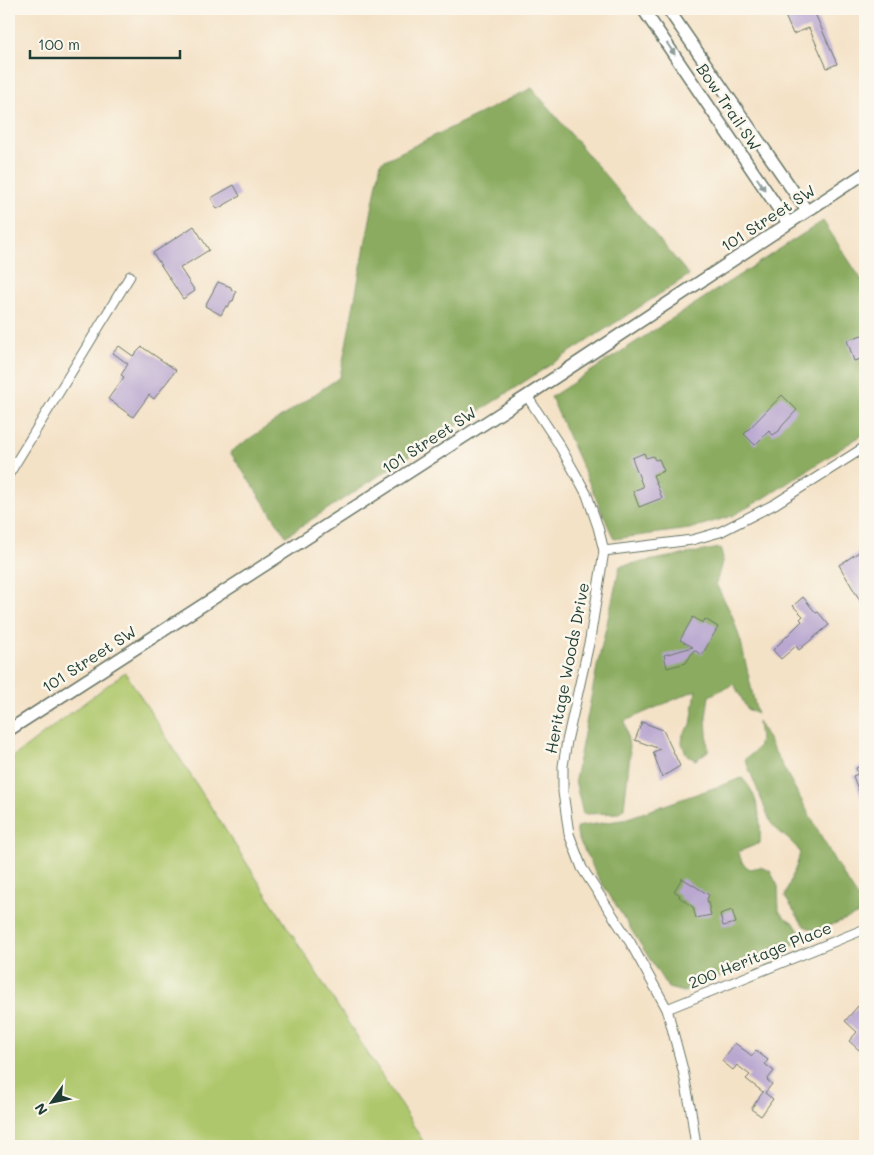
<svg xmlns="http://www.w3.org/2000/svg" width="874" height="1155" viewBox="0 0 874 1155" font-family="Mali,sans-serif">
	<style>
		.green { fill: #afc76c; stroke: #678250 }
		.forest { fill: #8bac60; stroke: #55744a }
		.building { fill: #b9a7d0 }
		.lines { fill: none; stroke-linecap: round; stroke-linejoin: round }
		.minor-casing { stroke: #6a7767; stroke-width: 11 }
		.tertiary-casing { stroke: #6a7767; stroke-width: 14 }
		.minor { stroke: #fff; stroke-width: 9 }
		.tertiary { stroke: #fff; stroke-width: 11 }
		.oneway { fill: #8f9e9a }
		.labels { text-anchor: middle; stroke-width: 5; stroke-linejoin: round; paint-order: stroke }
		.street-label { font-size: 16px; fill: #1f3d34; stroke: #fbf7ec }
	</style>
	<rect width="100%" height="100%" fill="#fbf7ec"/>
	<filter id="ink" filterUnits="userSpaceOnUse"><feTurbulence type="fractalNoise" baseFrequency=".02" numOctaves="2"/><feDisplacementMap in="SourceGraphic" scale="10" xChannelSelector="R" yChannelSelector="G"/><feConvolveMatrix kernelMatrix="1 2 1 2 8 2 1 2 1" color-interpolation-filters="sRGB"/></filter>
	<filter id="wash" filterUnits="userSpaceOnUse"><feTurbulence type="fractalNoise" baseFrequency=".0096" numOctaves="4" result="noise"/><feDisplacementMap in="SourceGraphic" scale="20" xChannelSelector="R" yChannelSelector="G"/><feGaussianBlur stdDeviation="1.12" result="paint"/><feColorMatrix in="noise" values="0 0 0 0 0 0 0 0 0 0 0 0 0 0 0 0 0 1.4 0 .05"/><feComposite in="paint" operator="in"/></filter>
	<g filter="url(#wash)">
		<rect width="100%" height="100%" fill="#f4e2c7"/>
		<polygon class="green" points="125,672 398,1101 426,1146 9,1146 9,760"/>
		<g class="forest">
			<polygon points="532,88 689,275 286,536 230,452 340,377 381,162"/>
			<polygon points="823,221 865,285 865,433 766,497 732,516 689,529 614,539 551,397"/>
			<polygon points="720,548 723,558 716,584 732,615 741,642 757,714 747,709 734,684 709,696 706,717 708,751 696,760 687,756 682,743 683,734 691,725 696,690 625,721 630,754 624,808 619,813 583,814 575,780 597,667 620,566"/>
			<path d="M758 721 837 865 860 901 859 914 816 931 804 926 785 897C789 881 797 869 800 852 792 840 780 834 771 823L745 759C764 746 760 742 758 721Z"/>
			<path d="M742 778C759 795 761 819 760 843L738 852 743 864 750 869 760 867 770 871 778 886 779 911 784 917 794 923 802 936 796 944 684 992 668 988 598 877 578 838 576 827 622 820Z"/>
		</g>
		<g id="blocks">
			<g class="building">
				<polygon points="782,9 813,9 837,64 827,68 809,28 793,34"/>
				<polygon points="234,185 240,196 217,209 211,198"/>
				<polygon points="194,226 209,250 180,268 195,291 183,299 153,253"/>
				<polygon points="218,282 231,287 231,289 236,292 233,301 231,301 228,307 226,306 221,315 205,306"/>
				<polygon points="865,334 865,358 854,361 847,340"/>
				<polygon points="119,346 133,356 142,347 176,370 154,399 149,395 133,417 108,399 124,377 121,375 128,364 113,353"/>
				<polygon points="782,395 797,410 782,426 779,431 773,435 769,431 755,445 744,434"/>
				<polygon points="644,453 646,458 653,456 655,460 659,459 664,471 653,475 662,498 639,507 633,491 643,487 632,458"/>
				<polygon points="859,552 861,556 865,554 865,609 839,565"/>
				<polygon points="803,597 816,613 818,612 829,625 799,650 796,646 781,659 773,650 802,621 800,619 803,616 793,606"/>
				<polygon points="693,617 703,623 705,619 718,627 702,655 694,650 686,663 667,668 664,655 693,647 680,640"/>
				<polygon points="642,722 663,730 680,766 662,777 653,752 660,749 635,740"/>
				<polygon points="865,764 865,808 853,776 858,774 856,768"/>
				<polygon points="682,878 709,895 707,899 711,915 696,918 693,907 679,897 680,895 674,891"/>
				<polygon points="732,910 736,923 723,926 720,914"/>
				<polygon points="858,1006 865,1013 865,1043 859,1050 849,1041 857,1032 845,1021"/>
				<polygon points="735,1043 752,1056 756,1051 768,1060 765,1064 774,1071 767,1080 772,1084 765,1093 773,1099 761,1116 751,1109 763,1092 746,1079 750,1075 737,1065 733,1070 722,1061"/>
			</g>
		</g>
	</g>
	<g filter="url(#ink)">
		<use href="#blocks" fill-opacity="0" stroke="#6a7767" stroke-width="1"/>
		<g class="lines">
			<g class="minor-casing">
				<g id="minor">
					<polyline points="527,396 558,443 579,480 587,495 598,527 604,551 590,639 567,741 563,766 563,792 569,834 582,868 630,942 667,1009 683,1070 691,1111 696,1146"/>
					<polyline points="9,474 130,276"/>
					<polyline points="604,551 692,540 720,532 775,504 865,447"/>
					<polyline points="667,1009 865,929"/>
				</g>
			</g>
			<g class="tertiary-casing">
				<g id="tertiary">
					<polyline points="643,9 788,223"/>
					<polyline points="668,9 807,211"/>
					<polyline points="9,730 527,396 865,173"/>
				</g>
			</g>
			<use href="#minor" class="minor"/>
			<use href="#tertiary" class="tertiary"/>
		</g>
		<defs><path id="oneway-solid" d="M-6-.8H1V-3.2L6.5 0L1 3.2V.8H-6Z" transform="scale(1.25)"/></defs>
		<g class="oneway">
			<use href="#oneway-solid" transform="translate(671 49) rotate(56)"/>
			<use href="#oneway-solid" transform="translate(761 184) rotate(56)"/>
		</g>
	</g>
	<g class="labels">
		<g class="street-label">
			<text transform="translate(729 107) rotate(56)" y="6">Bow Trail SW</text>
			<text transform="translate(768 218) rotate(-33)" y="6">101 Street SW</text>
			<text transform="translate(429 440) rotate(-33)" y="6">101 Street SW</text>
			<text transform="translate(89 659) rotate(-33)" y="6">101 Street SW</text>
			<text transform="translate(567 668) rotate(-79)" y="6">Heritage Woods Drive</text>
			<text transform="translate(760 955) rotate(-22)" y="6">200 Heritage Place</text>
		</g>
	</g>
	<rect width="874" height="1155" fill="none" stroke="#fbf7ec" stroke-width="30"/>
	<g transform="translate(52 1102) rotate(237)" stroke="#fbf7ec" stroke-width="4" paint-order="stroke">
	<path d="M0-4L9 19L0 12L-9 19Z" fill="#1f3d34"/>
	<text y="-8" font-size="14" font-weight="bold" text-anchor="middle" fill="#1f3d34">N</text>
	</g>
	<path d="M30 50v8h150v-8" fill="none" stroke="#1f3d34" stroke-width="2.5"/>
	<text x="38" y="50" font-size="15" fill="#1f3d34" stroke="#fbf7ec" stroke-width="4" paint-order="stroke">100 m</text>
</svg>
